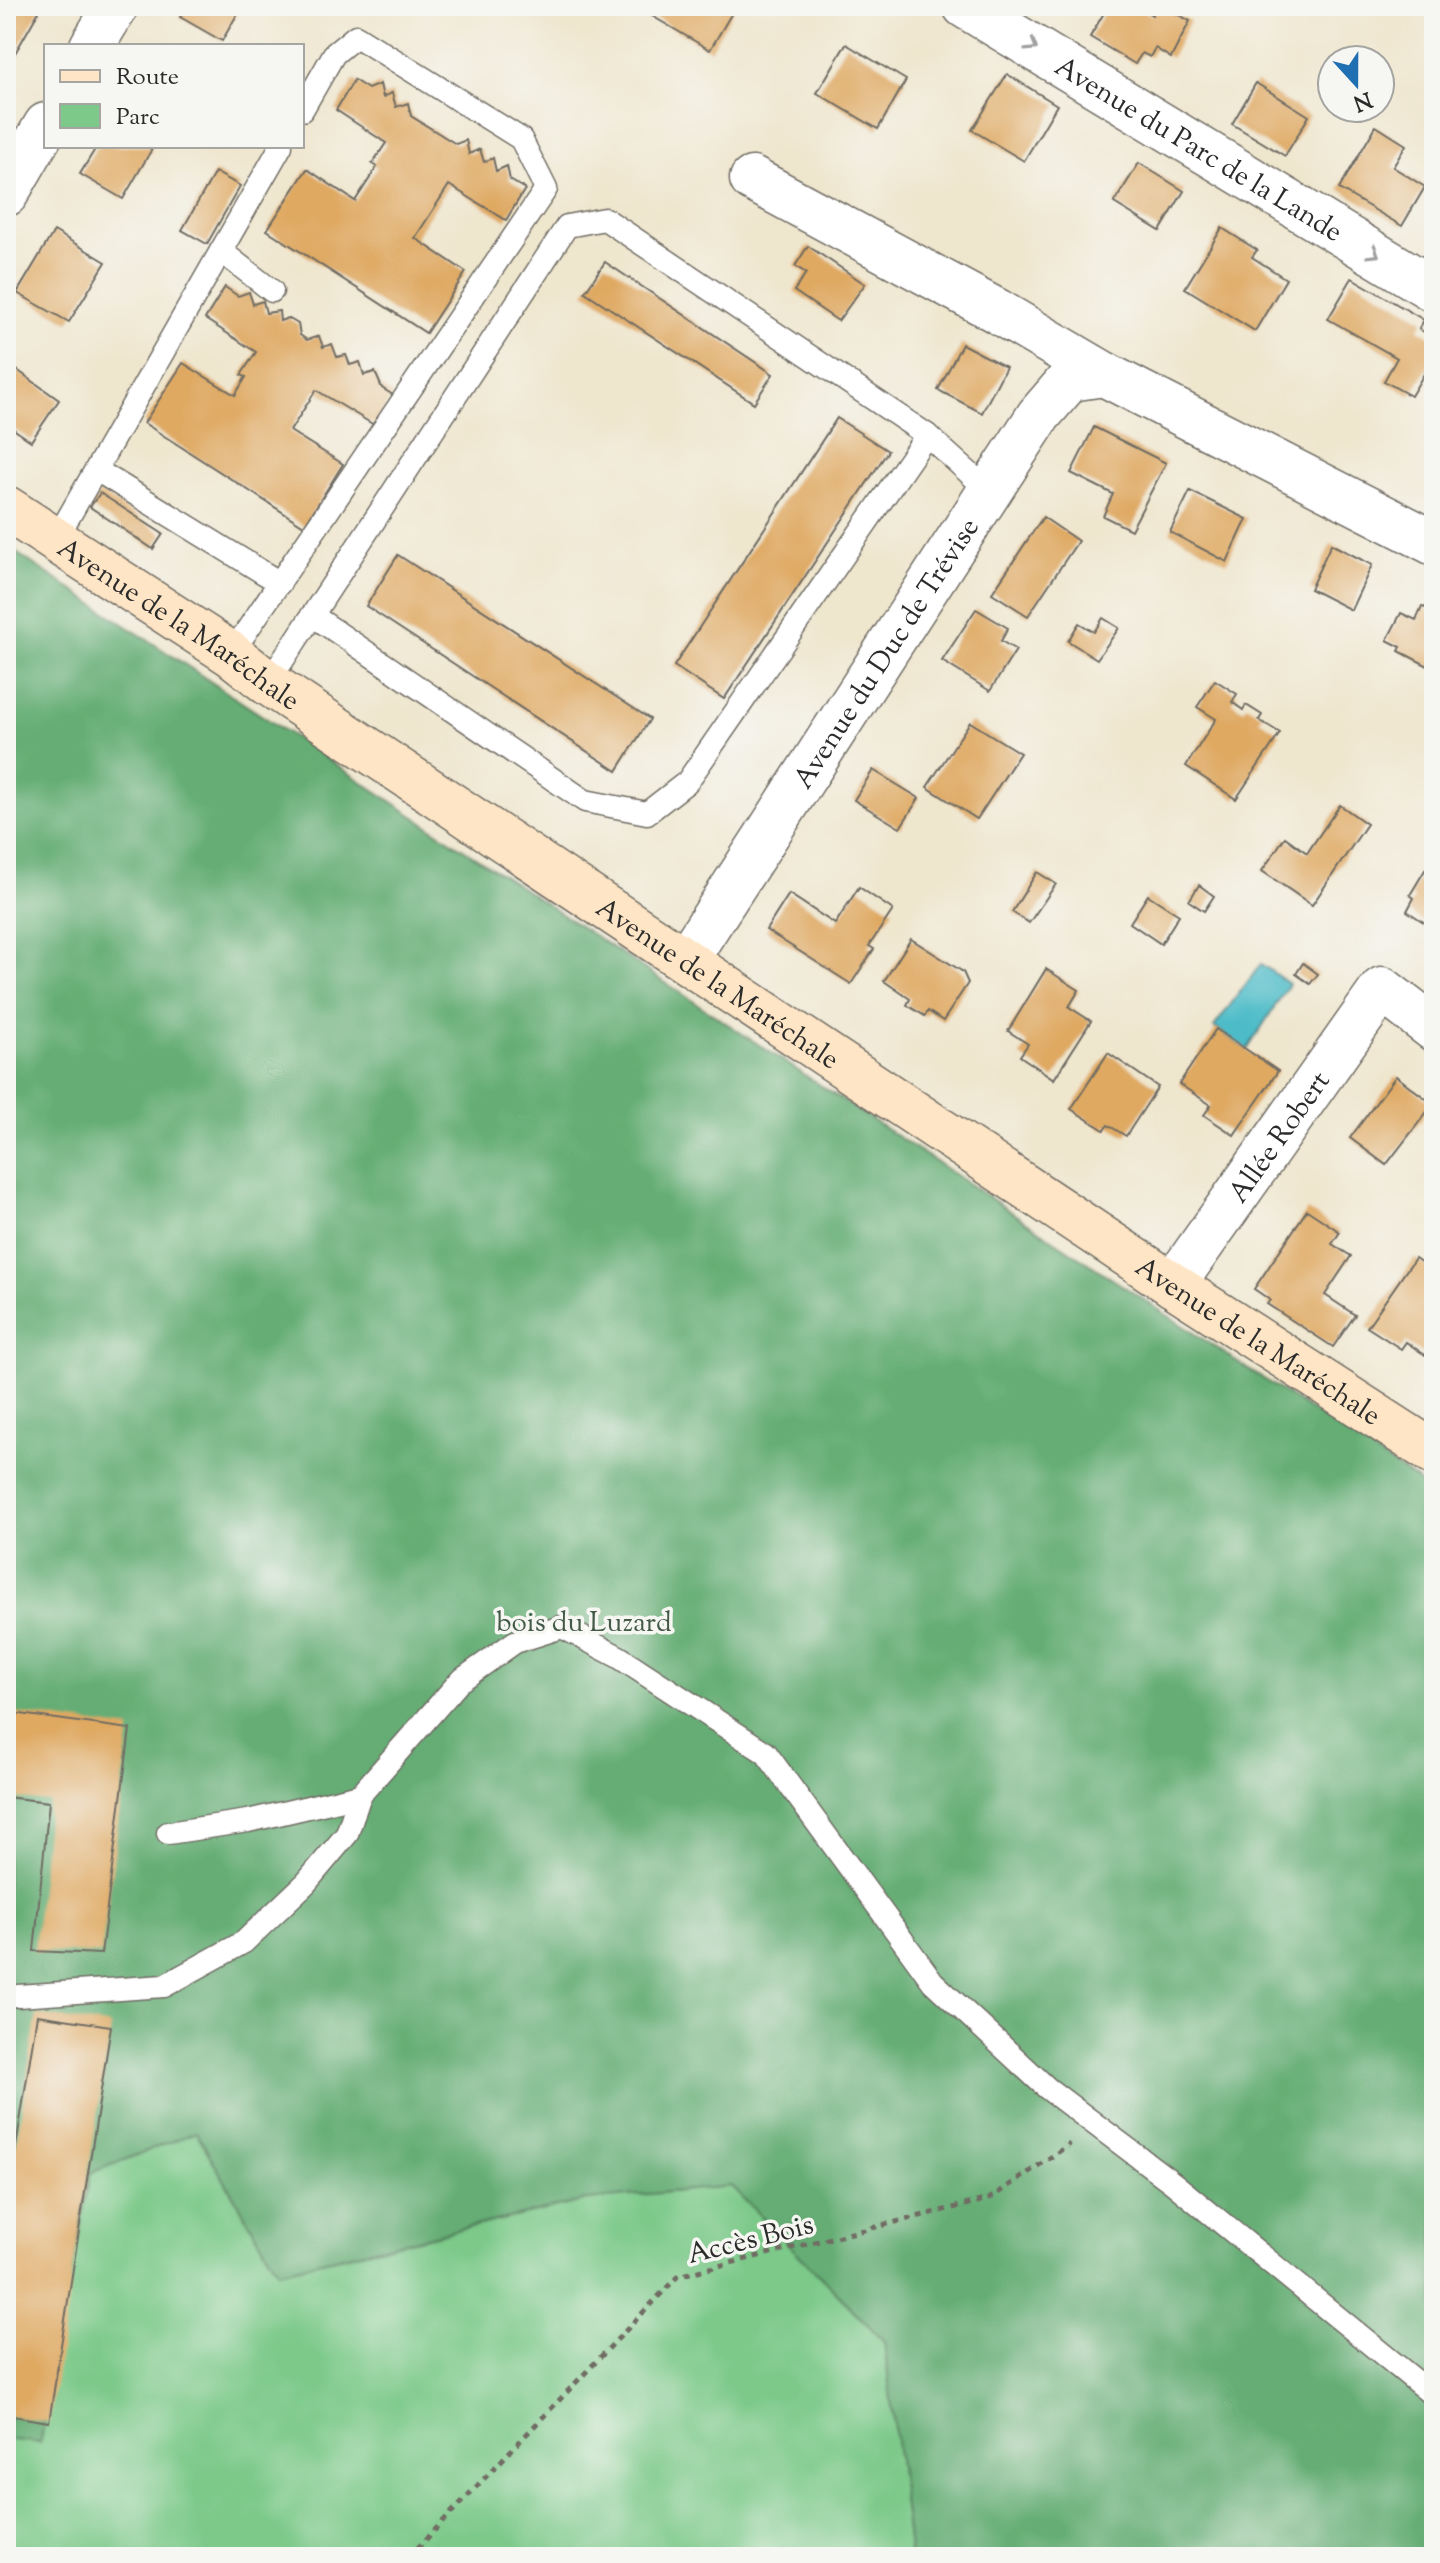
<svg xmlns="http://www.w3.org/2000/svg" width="1440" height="2563" viewBox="0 0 1440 2563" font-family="'Sorts Mill Goudy',serif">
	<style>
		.green { fill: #7cc989; stroke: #547a5a; stroke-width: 2 }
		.forest { fill: #65ad75; stroke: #486c50; stroke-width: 2 }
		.water { fill: #4ebcc8; stroke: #3c747a; stroke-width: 2 }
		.building { fill: #dfa962 }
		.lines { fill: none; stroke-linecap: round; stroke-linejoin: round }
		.lane-casing { stroke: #706c64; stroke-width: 25 }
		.street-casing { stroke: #706c64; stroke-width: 47 }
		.secondary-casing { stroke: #706c64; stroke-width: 47 }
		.path { stroke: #706c64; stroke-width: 5; stroke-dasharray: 6 6; stroke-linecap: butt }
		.lane { stroke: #fff; stroke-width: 22 }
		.street { stroke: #fff; stroke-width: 44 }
		.secondary { stroke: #fee5c5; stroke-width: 44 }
		.oneway { stroke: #a0a0a0 }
		.labels { text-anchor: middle; stroke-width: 7; stroke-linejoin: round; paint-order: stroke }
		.street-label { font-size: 28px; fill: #2b2b2b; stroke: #f6f6f2 }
		.park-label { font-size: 28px; fill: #435a47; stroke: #f6f6f2 }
	</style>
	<rect width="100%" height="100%" fill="#f6f6f2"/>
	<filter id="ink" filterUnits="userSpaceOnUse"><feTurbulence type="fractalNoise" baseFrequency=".0125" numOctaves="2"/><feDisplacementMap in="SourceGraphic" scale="16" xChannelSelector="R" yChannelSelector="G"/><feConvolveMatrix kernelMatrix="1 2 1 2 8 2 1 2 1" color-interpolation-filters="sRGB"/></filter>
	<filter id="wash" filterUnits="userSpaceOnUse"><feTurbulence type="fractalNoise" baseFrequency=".006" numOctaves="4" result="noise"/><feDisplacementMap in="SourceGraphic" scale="32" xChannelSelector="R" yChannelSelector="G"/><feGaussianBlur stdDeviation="1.8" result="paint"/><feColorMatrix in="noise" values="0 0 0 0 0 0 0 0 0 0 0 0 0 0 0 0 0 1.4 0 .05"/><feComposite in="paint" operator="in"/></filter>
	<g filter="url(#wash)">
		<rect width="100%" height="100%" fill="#efe6ce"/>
		<polygon class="green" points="196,2132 278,2271 587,2200 731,2186 884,2341 910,2557 6,2557 6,2439 40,2442 90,2173"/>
		<polygon class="forest" points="6,546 1434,1492 1434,2557 910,2557 884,2341 731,2186 587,2200 278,2271 196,2132 90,2173 40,2443 6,2439"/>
		<polygon class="water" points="1261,964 1289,984 1247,1050 1214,1027"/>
		<g id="blocks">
			<g class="building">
				<polygon points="6,6 42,6 6,69"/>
				<polygon points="187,6 242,6 222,41 180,17"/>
				<polygon points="635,6 725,6 733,11 710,50"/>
				<polygon points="1108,6 1137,6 1152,15 1156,6 1162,6 1190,21 1171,58 1155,48 1150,57 1142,53 1135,64 1090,37"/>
				<polygon points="846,44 906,80 878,129 817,93"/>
				<polygon points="1007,74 1057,105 1024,161 972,130"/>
				<polygon points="354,80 368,89 380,84 383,97 392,93 396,107 408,103 411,116 456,144 466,140 469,154 480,149 484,162 493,158 496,171 507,166 510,180 525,189 506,220 449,185 415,238 466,272 426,333 267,230 307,169 355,201 377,167 372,164 386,143 336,110"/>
				<polygon points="1256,83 1309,116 1285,156 1232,124"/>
				<polygon points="1376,126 1406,145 1393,167 1425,187 1402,226 1339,189"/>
				<polygon points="97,146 146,146 152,149 123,199 80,174"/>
				<polygon points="1139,163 1184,191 1160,231 1114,203"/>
				<polygon points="215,172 240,186 207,244 182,230"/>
				<polygon points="1222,228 1257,250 1252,257 1286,279 1255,331 1185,288"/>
				<polygon points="54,231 106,262 69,322 17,293"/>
				<polygon points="808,246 865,284 838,321 794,291 806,273 795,266"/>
				<polygon points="605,262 773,374 754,403 585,292"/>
				<polygon points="1352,278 1424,320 1419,329 1434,338 1434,357 1411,396 1384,381 1397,358 1328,319"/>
				<polygon points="225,287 238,296 249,292 253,304 263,301 266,313 279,311 280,321 288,318 298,324 300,335 307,340 319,336 323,347 332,344 337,357 346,355 350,365 360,362 364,375 375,372 382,388 393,395 374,425 316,390 290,431 343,464 304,526 144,423 183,363 235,395 246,377 241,375 256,352 205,319"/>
				<polygon points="962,344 1006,367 982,413 938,390"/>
				<polygon points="6,362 59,400 31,441 6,424"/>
				<polygon points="837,418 888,451 724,699 674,666"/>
				<polygon points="1094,427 1166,463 1131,530 1103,516 1113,494 1071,473"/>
				<polygon points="1190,491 1247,519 1227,562 1170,532"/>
				<polygon points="100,493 163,534 153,549 90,507"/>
				<polygon points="1043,517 1078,541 1028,616 992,593"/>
				<polygon points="1331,544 1372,565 1351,610 1310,589"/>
				<polygon points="398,555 650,719 617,771 366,606"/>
				<polygon points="1422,606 1434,612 1434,669 1399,651 1401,647 1387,640 1401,613 1416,620"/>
				<polygon points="976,609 1008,628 1001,641 1016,650 990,691 942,661"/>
				<polygon points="1103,618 1119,628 1097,659 1068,641 1079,623 1094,632"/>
				<polygon points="1215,680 1237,694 1232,702 1243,710 1246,705 1262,715 1259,720 1280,733 1236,799 1186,766 1216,719 1197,707"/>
				<polygon points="970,722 1020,753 977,819 927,787"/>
				<polygon points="873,770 919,798 900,828 854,800"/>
				<polygon points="1340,805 1367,824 1312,905 1262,871 1285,837 1307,853"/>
				<polygon points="1431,860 1434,862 1434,929 1407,911 1414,898 1410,895"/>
				<polygon points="1037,872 1056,884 1029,923 1012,912"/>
				<polygon points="1199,885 1214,896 1204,911 1189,901"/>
				<polygon points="859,887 893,910 869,946 874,949 851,984 766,930 789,894 835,924"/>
				<polygon points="1148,895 1179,915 1161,944 1130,923"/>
				<polygon points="911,939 963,972 968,983 943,1021 928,1011 925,1016 907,1005 910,999 884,981"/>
				<polygon points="1303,963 1318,974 1310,984 1296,974"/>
				<polygon points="1046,969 1079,990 1069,1007 1091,1021 1054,1079 1020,1056 1028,1044 1008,1031"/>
				<polygon points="1216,1029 1278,1071 1234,1135 1204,1115 1211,1105 1179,1084"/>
				<polygon points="1108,1053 1158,1087 1126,1136 1108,1125 1104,1130 1071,1109"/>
				<polygon points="1396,1076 1433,1104 1386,1165 1350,1138"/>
				<polygon points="1307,1210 1340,1232 1332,1244 1351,1256 1325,1295 1355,1315 1333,1347 1267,1304 1270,1300 1254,1289"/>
				<polygon points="1415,1258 1434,1271 1434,1343 1425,1355 1406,1342 1401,1349 1367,1327"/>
				<polygon points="6,1712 130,1729 101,1954 34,1951 49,1802 6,1797"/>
				<polygon points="37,2015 111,2026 49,2422 6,2415 6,2209"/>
			</g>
		</g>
	</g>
	<g filter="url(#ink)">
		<use href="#blocks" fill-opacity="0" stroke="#706c64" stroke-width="2"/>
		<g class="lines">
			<g class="lane-casing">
				<g id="lane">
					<polyline points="221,251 272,291"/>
					<polyline points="98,471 280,583"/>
					<polyline points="55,541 281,146"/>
					<polyline points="312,615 585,801 647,813 687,782 927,435"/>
					<polyline points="231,654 546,189 521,139 356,36 334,54 302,110"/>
					<polyline points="268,683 567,226 605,219 927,435 989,491"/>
					<polyline points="168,1833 248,1821 360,1795 460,1681 515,1642 562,1627 619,1657 766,1753 933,1982 1047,2088 1173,2183 1434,2396"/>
					<polyline points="18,1996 164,1986 244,1942 306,1883 347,1834 360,1795"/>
				</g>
			</g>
			<g class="street-casing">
				<g id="street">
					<path id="s1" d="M965 6 1434 290"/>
					<polyline points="92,46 116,6"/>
					<polyline points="752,179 997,311 1104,374 1434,543"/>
					<polyline points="6,194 46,125"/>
					<path id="s2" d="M687 958 1039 415 1070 379 1104 374"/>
					<path id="s3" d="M1173 1285 1382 989 1434 1029"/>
				</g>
			</g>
			<g class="secondary-casing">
				<g id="secondary">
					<path id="s4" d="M6 508 231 654 268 683 1173 1285 1434 1453"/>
				</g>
			</g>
			<polyline class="path" points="409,2557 678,2276 989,2199 1070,2144"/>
			<use href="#lane" class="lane"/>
			<use href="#street" class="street"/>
			<use href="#secondary" class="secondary"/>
		</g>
		<defs><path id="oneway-chevron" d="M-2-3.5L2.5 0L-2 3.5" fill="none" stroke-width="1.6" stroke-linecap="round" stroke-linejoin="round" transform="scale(2)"/></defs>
		<g class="oneway">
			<use href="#oneway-chevron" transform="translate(1032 46) rotate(31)"/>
			<use href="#oneway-chevron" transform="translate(1374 253) rotate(32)"/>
		</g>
	</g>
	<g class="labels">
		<g class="street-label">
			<text dy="10" stroke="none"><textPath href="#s1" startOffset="274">Avenue du Parc de la Lande</textPath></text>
			<text dy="10" stroke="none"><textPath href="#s4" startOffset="208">Avenue de la Maréchale</textPath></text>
			<text dy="10" stroke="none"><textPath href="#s2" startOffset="364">Avenue du Duc de Trévise</textPath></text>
			<text dy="10" stroke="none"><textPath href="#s4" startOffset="856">Avenue de la Maréchale</textPath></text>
			<text dy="10" stroke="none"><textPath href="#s3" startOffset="182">Allée Robert</textPath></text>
			<text dy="10" stroke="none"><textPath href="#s4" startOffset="1504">Avenue de la Maréchale</textPath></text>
			<text transform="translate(750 2238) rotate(-14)" y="10">Accès Bois</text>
		</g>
		<g class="park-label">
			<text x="584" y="1631">bois du Luzard</text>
		</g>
	</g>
	<rect width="1440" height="2563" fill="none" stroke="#f6f6f2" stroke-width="32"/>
	<rect x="44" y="44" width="260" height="104" fill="#f6f6f2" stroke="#a5a5a2" stroke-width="2"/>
	<rect x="60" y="70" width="40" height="12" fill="#fee5c5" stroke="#a5a5a2" stroke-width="2"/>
	<text x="116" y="84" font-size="24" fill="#2b2b2b">Route</text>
	<rect x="60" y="104" width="40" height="24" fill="#7cc989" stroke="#a5a5a2" stroke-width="2"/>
	<text x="116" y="124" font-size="24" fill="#2b2b2b">Parc</text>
	<g transform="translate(1356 84) rotate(159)"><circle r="38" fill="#f6f6f2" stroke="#a5a5a2" stroke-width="2"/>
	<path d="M0-6L14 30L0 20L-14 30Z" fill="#1f6fb2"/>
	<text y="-12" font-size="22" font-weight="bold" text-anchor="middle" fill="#2b2b2b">N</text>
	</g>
</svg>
